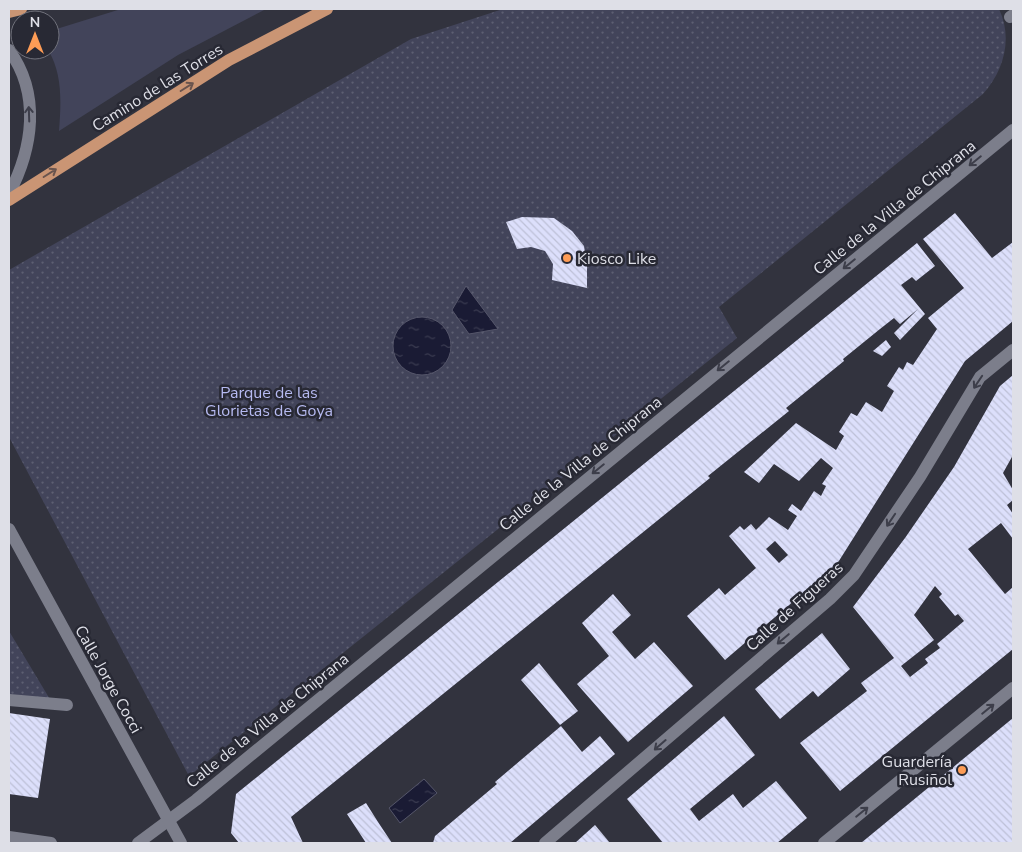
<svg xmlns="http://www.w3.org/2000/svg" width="1022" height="852" viewBox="0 0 1022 852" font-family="'Nunito Sans',sans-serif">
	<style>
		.grass { fill: #42445a }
		.park { fill: url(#park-dots) }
		.water { fill: url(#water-ripples); stroke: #55566a }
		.building { fill: url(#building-back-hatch); fill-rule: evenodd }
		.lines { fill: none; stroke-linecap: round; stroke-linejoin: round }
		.pedestrian { stroke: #7c7e8b; stroke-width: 12 }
		.minor { stroke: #7c7e8b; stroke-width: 12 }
		.secondary { stroke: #7c7e8b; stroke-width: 12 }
		.primary { stroke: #ca9574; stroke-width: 12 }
		.oneway { stroke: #69544e }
		.oneway2 { stroke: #3d3e4a }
		.poi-dot { fill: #fd9c56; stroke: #282934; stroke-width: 2 }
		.labels { text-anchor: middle; stroke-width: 5; stroke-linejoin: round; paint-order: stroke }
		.street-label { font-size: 16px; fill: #dedfe7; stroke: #282934 }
		.poi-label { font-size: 16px; fill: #dedfe7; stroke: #282934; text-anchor: start }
		.park-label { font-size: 16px; fill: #b6baf1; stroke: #282934 }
	</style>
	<defs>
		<pattern id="park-dots" width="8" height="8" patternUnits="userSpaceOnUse" patternTransform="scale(1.25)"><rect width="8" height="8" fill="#42445a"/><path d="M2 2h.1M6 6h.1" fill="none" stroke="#5d5f72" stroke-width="1.8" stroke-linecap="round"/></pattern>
		<pattern id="water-ripples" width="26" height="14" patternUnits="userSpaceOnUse" patternTransform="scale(1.25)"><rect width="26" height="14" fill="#1a1b34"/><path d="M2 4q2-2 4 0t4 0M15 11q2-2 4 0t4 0" fill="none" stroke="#3b3c51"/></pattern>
		<pattern id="building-back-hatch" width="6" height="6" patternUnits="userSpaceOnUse" patternTransform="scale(1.25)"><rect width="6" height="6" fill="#dcdffb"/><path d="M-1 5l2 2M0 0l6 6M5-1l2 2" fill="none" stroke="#bdc0d7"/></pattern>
	</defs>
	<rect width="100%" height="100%" fill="#32333e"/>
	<path class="grass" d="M121 9H266L178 55 59 131C61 104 63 74 48 50H50V31Z"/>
	<g class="park">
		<path d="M503 9H999C1013 38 1004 71 983 94L719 307 737 338 189 776 9 437V270L411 39Z"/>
		<polygon points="9,631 51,701 9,695"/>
	</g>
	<g class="water">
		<polygon points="466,286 498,329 469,334 452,310"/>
		<circle cx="422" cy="346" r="29"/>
		<polygon points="424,779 437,793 400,823 389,808"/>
	</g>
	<g class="building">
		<path d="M955 213 992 258 1013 242V321L965 361 837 564 725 660 687 616 719 588 725 595 756 568 729 536 740 526 744 530 751 524 756 530 769 517 788 530 797 516 788 510 792 504 801 511 814 491 821 496 826 486 822 484 833 468 821 458 799 481 774 464 759 483 744 472 796 423 836 450 844 436 839 432 851 413 857 416 866 402 882 412 894 391 887 386 899 367 903 370 907 362 913 365 937 329 928 318 964 288 923 239ZM775 541 788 555 779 563 766 549Z"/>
		<polygon points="522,217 554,218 572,231 584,246 587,266 587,288 552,280 553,264 545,251 531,247 517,249 506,222"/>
		<polygon points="917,243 935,266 916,281 912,277 901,285 925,314 900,340 894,333 918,309 900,324 894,318 880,329 843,359 844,361 786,408 789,411 708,476 710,478 291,817 303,843 239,843 231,833 236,794"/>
		<polygon points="886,340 891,347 882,356 873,351"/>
		<path d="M1013 375V455L1003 473 1013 490V500L1007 505 1013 514V539L1001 523 968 549 1005 594 1013 587V649L840 791 800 743 867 691 861 683 894 658 853 607 905 538 954 467 1000 386ZM935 586 942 594 939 597 955 616 958 614 964 621 937 644 940 648 925 659 928 663 910 677 901 666 934 640 914 615Z"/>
		<polygon points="613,594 631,615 612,632 635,659 654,642 693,686 628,742 577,684 609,656 582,623"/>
		<polygon points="822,633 850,669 818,697 813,691 780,719 755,689"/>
		<polygon points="539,663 578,711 560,725 521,680"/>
		<polygon points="9,713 50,719 38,798 9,794"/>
		<polygon points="724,716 755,755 690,809 699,821 733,794 743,808 776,781 807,818 777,843 663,843 627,799"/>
		<polygon points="1013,718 1013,843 861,843"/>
		<polygon points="561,726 582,752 600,736 615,754 510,843 433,843 435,836 497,784 495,782"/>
		<polygon points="366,803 378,822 392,843 366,843 347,814"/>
		<polygon points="595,825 610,843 575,843"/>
	</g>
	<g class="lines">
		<polyline class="pedestrian" points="9,700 67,705"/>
		<g class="minor">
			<polyline points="1010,17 1013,15"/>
			<path d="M9 50C41 94 33 148 9 194"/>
			<polyline points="9,837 51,843"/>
			<polyline points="138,843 196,800 1013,130"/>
			<polyline points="545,843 830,599 854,575 920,477 980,377 1013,350"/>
			<polyline points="824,843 1013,688"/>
		</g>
		<polyline class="secondary" points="9,529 181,843"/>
		<g class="primary">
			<polyline points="9,12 21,9"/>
			<polyline points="9,200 229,60 327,9"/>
		</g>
	</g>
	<defs><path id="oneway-shaft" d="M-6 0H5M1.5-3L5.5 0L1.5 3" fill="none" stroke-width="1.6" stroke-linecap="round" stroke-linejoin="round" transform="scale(1.25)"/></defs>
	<g class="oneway">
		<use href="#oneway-shaft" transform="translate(187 87) rotate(-32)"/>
		<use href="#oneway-shaft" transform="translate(50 173) rotate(-32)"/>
	</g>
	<g class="oneway2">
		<use href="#oneway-shaft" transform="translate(29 114) rotate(-92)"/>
		<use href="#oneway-shaft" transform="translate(975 161) rotate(141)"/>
		<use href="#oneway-shaft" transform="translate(849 264) rotate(141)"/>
		<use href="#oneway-shaft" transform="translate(723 366) rotate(141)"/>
		<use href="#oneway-shaft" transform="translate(978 382) rotate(124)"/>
		<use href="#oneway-shaft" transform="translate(598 469) rotate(141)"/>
		<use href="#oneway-shaft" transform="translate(891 520) rotate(124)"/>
		<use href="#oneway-shaft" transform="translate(783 639) rotate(140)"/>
		<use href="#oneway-shaft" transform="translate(988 709) rotate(-39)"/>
		<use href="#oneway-shaft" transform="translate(660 745) rotate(139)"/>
		<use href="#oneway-shaft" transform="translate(862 812) rotate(-39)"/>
	</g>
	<g class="poi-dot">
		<circle cx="567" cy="258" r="5"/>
		<circle cx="962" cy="770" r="5"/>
	</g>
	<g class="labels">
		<g class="street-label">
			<text transform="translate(157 87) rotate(-32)" y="6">Camino de las Torres</text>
			<text transform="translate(894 207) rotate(-39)" y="6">Calle de la Villa de Chiprana</text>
			<text transform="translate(580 463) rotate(-39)" y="6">Calle de la Villa de Chiprana</text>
			<text transform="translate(794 606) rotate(-42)" y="6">Calle de Figueras</text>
			<text transform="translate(109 679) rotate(61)" y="6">Calle Jorge Cocci</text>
			<text transform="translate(267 720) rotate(-39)" y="6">Calle de la Villa de Chiprana</text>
		</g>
		<g class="poi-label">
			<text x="577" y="264">Kiosco Like</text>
			<text x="952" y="767" text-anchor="end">Guardería<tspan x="952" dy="18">Rusiñol</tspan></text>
		</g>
		<g class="park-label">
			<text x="269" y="398">Parque de las<tspan x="269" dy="18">Glorietas de Goya</tspan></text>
		</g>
	</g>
	<rect width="1022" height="852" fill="none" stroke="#dedfe7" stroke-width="20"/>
	<g transform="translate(35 35)"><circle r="24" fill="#282934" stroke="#71727c"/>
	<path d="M0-4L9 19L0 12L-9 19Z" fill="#fd9c56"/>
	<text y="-8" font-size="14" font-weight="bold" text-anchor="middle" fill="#dedfe7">N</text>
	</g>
</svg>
